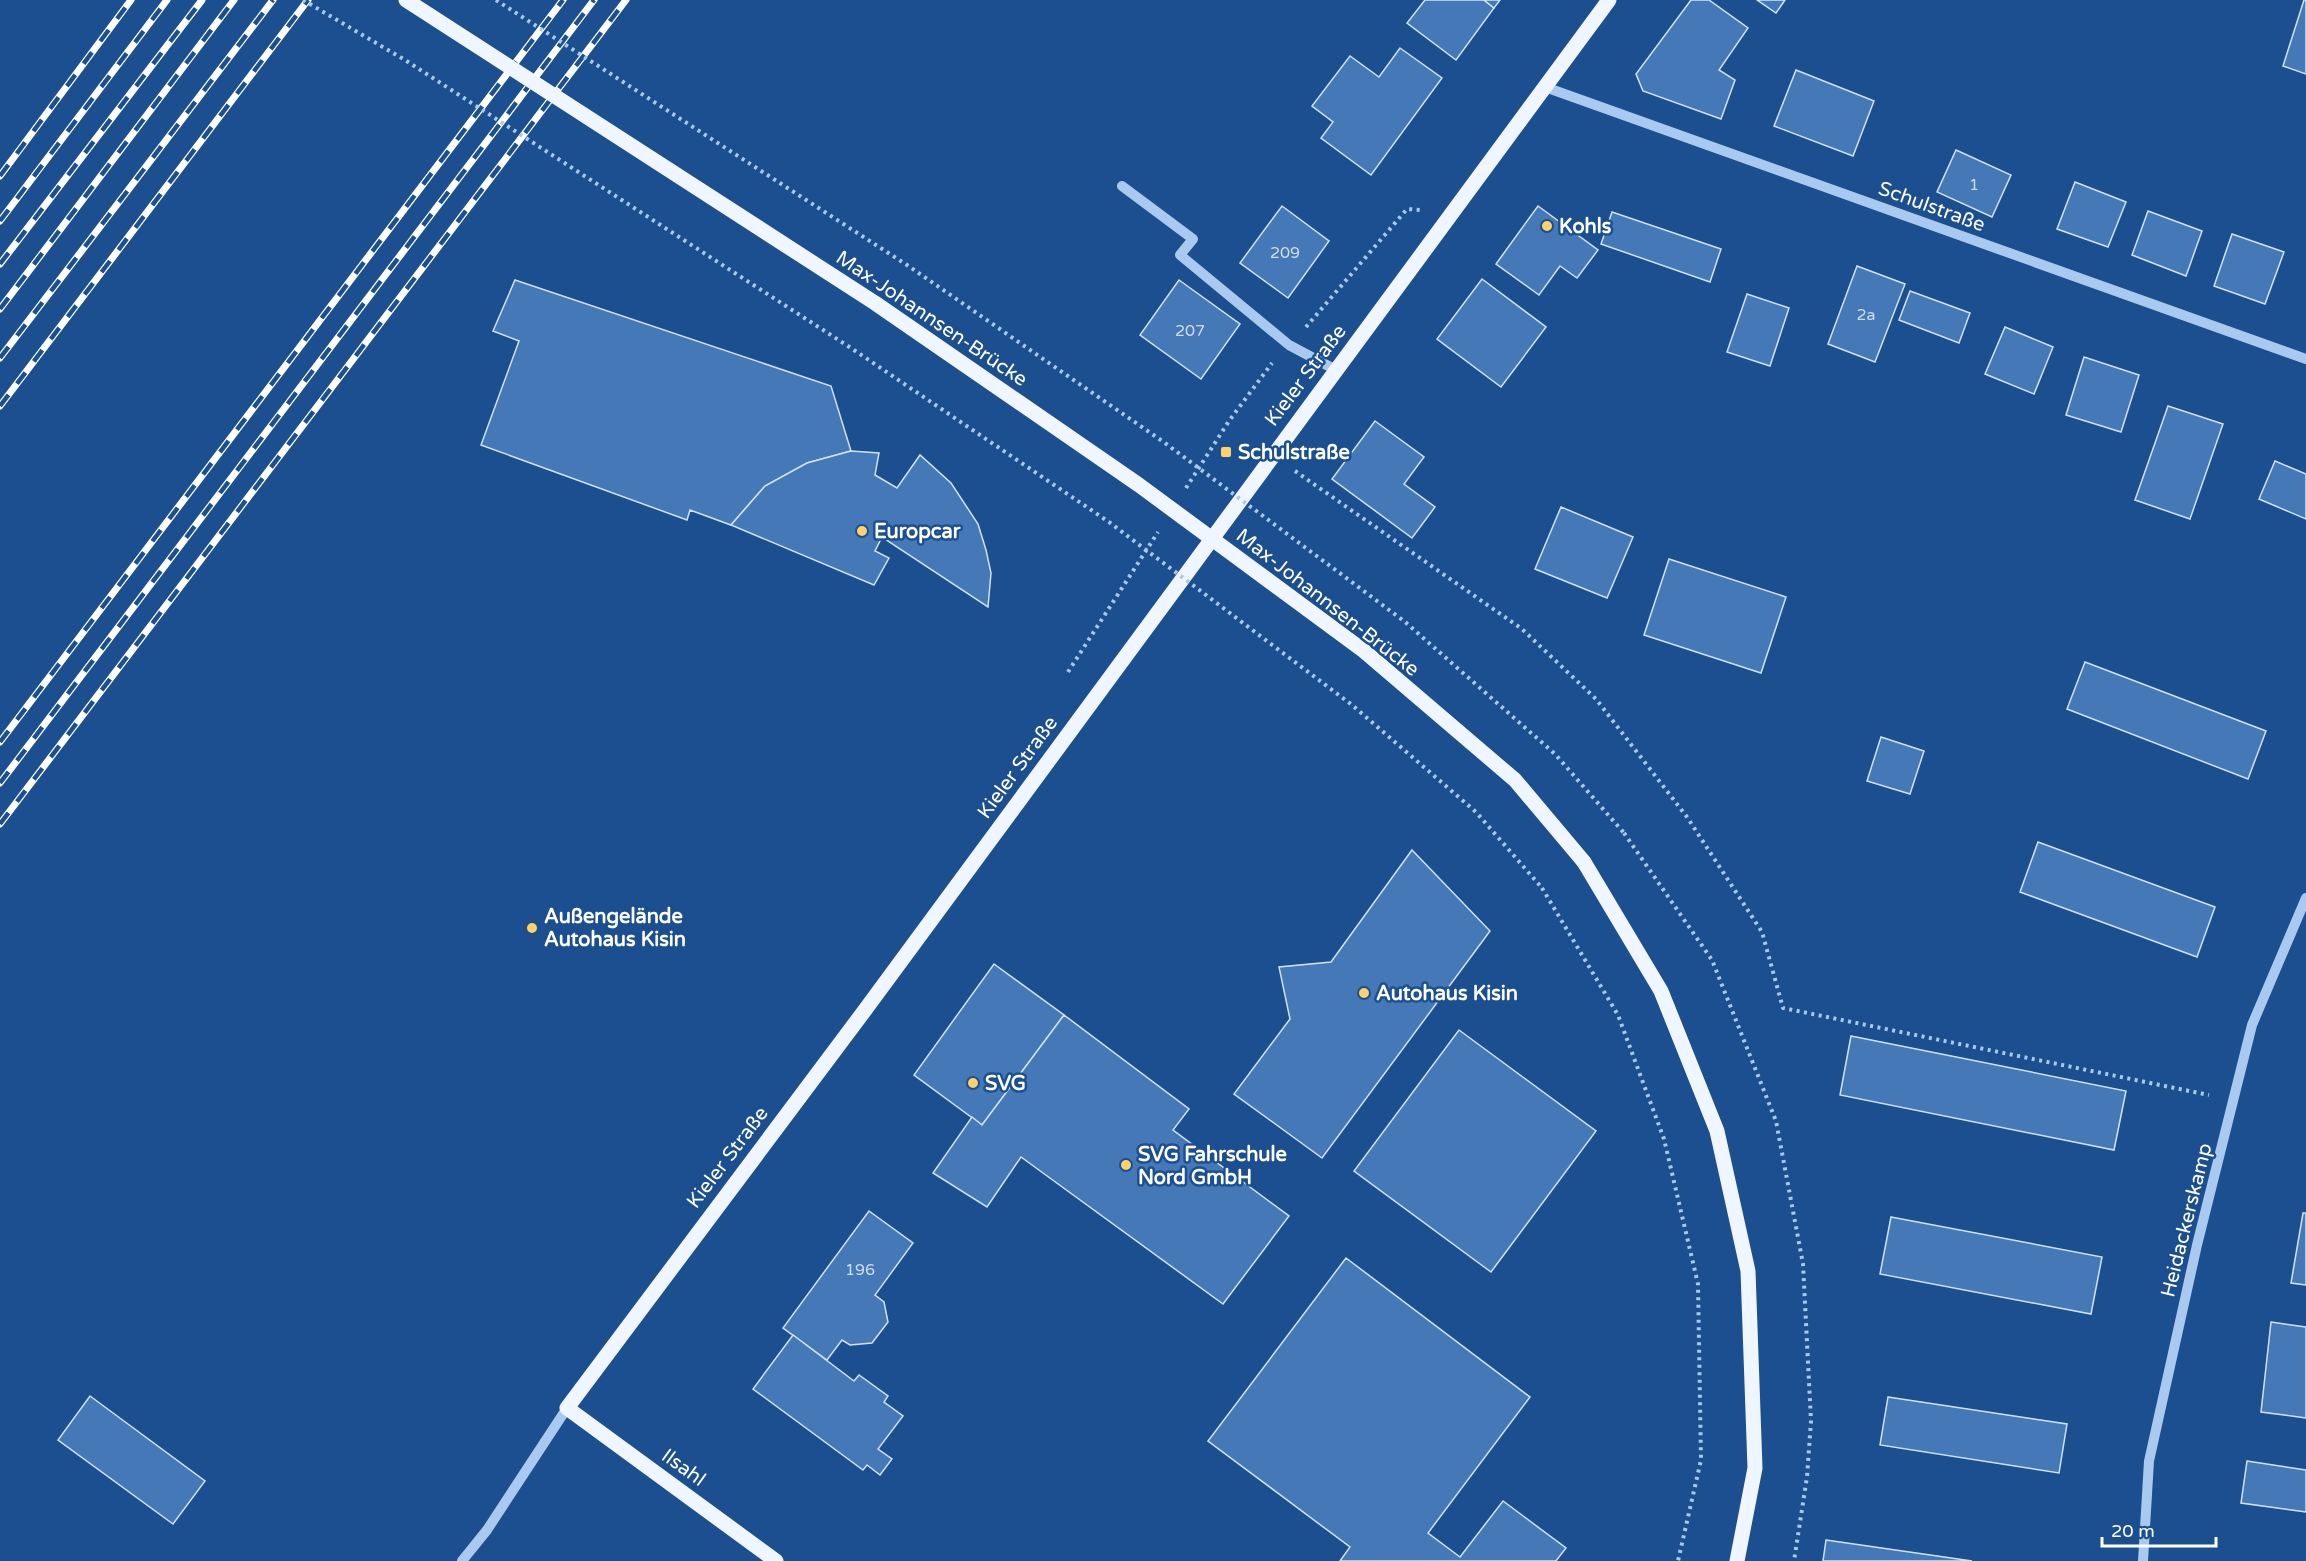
<svg xmlns="http://www.w3.org/2000/svg" width="2306" height="1561" viewBox="0 0 2306 1561" font-family="'Varela Round',sans-serif">
<style>
.building{fill:#4478b7;stroke:#cfe3fa;stroke-width:1.5}
.lines{fill:none;stroke-linecap:round;stroke-linejoin:round}
.path{stroke:#a9c9ee;stroke-width:4;stroke-dasharray:3 4.5;stroke-linecap:butt}
.minor{stroke:#a9c9ee;stroke-width:10}
.major{stroke:#f0f6ff;stroke-width:15}
.rail-casing{stroke:#fff;stroke-width:7}
.rail{stroke:#1b4f8f;stroke-width:4.5;stroke-dasharray:14;stroke-linecap:butt}
.path-bridge{stroke:#a9c9ee;stroke-width:4;stroke-dasharray:3 4.5;stroke-linecap:butt}
.major-bridge{stroke:#f0f6ff;stroke-width:15}
.poi-dot{fill:#ffd166;stroke:#1b4f8f;stroke-width:2}
.labels{text-anchor:middle;stroke-width:5;stroke-linejoin:round;paint-order:stroke}
.number-label{font-size:16px;fill:#d0dded}
.street-label{font-size:20px;fill:#fff;stroke:#1b4f8f}
.poi-label{font-size:20px;font-weight:bold;fill:#fff;stroke:#1b4f8f;text-anchor:start}
</style>
<rect width="100%" height="100%" fill="#1b4f8f"/>
<g class="building">
<polygon points="1425,0 1484,0 1494,8 1456,60 1407,23"/>
<polygon points="1484,0 1500,0 1494,8"/>
<polygon points="1691,0 1709,0 1748,28 1719,70 1735,80 1721,119 1643,91 1636,74"/>
<polygon points="1757,0 1785,0 1776,13"/>
<polygon points="2304,0 2306,0 2306,74 2283,66"/>
<polygon points="1400,48 1442,78 1371,175 1321,138 1333,122 1312,106 1350,56 1379,77"/>
<polygon points="1796,70 1874,101 1853,156 1774,126"/>
<polygon points="1956,150 2011,175 1992,217 1937,192"/>
<polygon points="2075,182 2126,202 2108,247 2057,229"/>
<polygon points="1282,206 1329,241 1288,298 1240,263"/>
<polygon points="1538,206 1598,250 1577,278 1560,266 1539,295 1496,264"/>
<polygon points="2148,211 2202,231 2186,276 2132,255"/>
<polygon points="1612,212 1721,249 1710,282 1601,244"/>
<polygon points="2232,234 2284,252 2265,304 2214,286"/>
<polygon points="1857,266 1905,284 1875,362 1828,344"/>
<polygon points="1482,279 1546,327 1501,387 1437,339"/>
<polygon points="515,280 831,386 851,451 807,463 765,486 731,525 690,510 687,520 481,445 519,341 493,331"/>
<polygon points="1179,280 1240,324 1201,379 1140,335"/>
<polygon points="1910,291 1970,313 1959,343 1899,320"/>
<polygon points="1747,294 1789,308 1770,366 1727,352"/>
<polygon points="2005,327 2053,347 2034,394 1985,374"/>
<polygon points="2084,357 2139,375 2121,432 2066,415"/>
<polygon points="2168,406 2223,424 2190,519 2135,500"/>
<polygon points="1375,421 1424,457 1404,484 1435,507 1412,538 1332,479"/>
<polygon points="851,451 879,453 875,475 897,488 920,455 951,483 978,524 986,550 991,573 988,607 882,537 875,551 889,558 874,585 731,525 765,486 807,463"/>
<polygon points="2275,461 2306,474 2306,519 2259,499"/>
<polygon points="1561,507 1633,537 1607,598 1535,569"/>
<polygon points="1669,559 1786,597 1761,673 1644,635"/>
<polygon points="2085,662 2266,731 2248,779 2067,709"/>
<polygon points="1881,737 1924,751 1910,794 1867,781"/>
<polygon points="2038,842 2215,907 2197,957 2020,892"/>
<polygon points="1412,850 1490,931 1322,1158 1234,1094 1290,1019 1279,967 1331,962"/>
<polygon points="994,964 1064,1015 982,1125 914,1075"/>
<polygon points="1064,1015 1189,1109 1173,1130 1289,1216 1223,1304 1021,1157 987,1207 933,1173 972,1117 982,1125"/>
<polygon points="1459,1030 1596,1131 1491,1272 1354,1171"/>
<polygon points="1851,1036 2126,1091 2114,1150 1840,1095"/>
<polygon points="869,1211 913,1243 875,1295 884,1302 888,1322 872,1343 850,1345 842,1340 827,1360 783,1328"/>
<polygon points="2303,1213 2306,1213 2306,1285 2291,1283"/>
<polygon points="1891,1217 2102,1257 2091,1314 1880,1274"/>
<polygon points="1346,1258 1530,1397 1428,1533 1460,1557 1503,1501 1566,1548 1556,1561 1340,1561 1350,1547 1208,1441"/>
<polygon points="2271,1322 2306,1327 2306,1418 2261,1412"/>
<polygon points="793,1335 854,1381 859,1375 888,1396 884,1402 903,1416 878,1449 892,1459 880,1475 867,1465 863,1470 753,1389"/>
<polygon points="90,1396 205,1481 173,1524 58,1440"/>
<polygon points="1888,1397 2067,1424 2059,1473 1880,1445"/>
<polygon points="2247,1461 2306,1470 2306,1512 2241,1503"/>
<polygon points="1826,1540 1972,1561 1823,1561"/>
</g>
<g class="lines">
<g class="path">
<polyline points="1306,327 1407,209 1421,210"/>
<polyline points="1295,471 1522,629 1596,699 1687,817 1762,932 1783,1008 2209,1095"/>
<polyline points="1186,488 1229,421 1272,363"/>
<polyline points="1068,672 1158,532"/>
<polyline points="1624,833 1712,960 1776,1121 1803,1264 1811,1421 1807,1477 1794,1561"/>
<polyline points="1542,888 1618,1015 1664,1139 1698,1284 1701,1460 1678,1561"/>
</g>
<g class="minor">
<polyline points="1545,87 2306,359"/>
<polyline points="1122,186 1193,239 1180,255 1289,345 1336,370"/>
<polyline points="462,1561 487,1530 567,1408"/>
<polyline points="2143,1561 2149,1461 2197,1245 2252,1025 2306,898"/>
</g>
<g class="major">
<polyline points="1584,862 1661,991 1717,1131 1748,1271 1755,1468 1737,1561"/>
<polyline points="776,1561 567,1408 865,1010 1609,0"/>
</g>
<defs>
<g id="rail">
<polyline points="0,176 131,0"/>
<polyline points="0,221 167,0"/>
<polyline points="0,264 202,0"/>
<polyline points="0,309 234,0"/>
<polyline points="0,358 273,0"/>
<polyline points="0,406 308,0"/>
<polyline points="0,742 563,0"/>
<polyline points="0,783 594,0"/>
<polyline points="0,824 626,0"/>
</g>
</defs>
<use href="#rail" class="rail-casing"/>
<use href="#rail" class="rail"/>
<g class="path-bridge">
<polyline points="303,0 405,60 851,348 1109,522 1352,705 1476,812 1542,888"/>
<polyline points="496,0 907,265 1165,443 1404,621 1555,754 1624,833"/>
</g>
<polyline class="major-bridge" points="406,0 875,303 1139,485 1364,651 1515,780 1584,862"/>
</g>
<g class="poi-dot">
<circle cx="1547" cy="226" r="6"/>
<rect x="1220" y="446" width="12" height="12" rx="3"/>
<circle cx="862" cy="531" r="6"/>
<circle cx="532" cy="928" r="6"/>
<circle cx="1364" cy="993" r="6"/>
<circle cx="973" cy="1083" r="6"/>
<circle cx="1126" cy="1165" r="6"/>
</g>
<g class="labels">
<g class="number-label">
<text x="1974" y="190">1</text>
<text x="1285" y="258">209</text>
<text x="1866" y="320">2a</text>
<text x="1190" y="336">207</text>
<text x="860" y="1275">196</text>
</g>
<g class="street-label">
<text transform="translate(1932 206) rotate(20)" y="7">Schulstraße</text>
<text transform="translate(932 318) rotate(34)" y="7">Max-Johannsen-Brücke</text>
<text transform="translate(1305 375) rotate(-53)" y="7">Kieler Straße</text>
<text transform="translate(1328 602) rotate(38)" y="7">Max-Johannsen-Brücke</text>
<text transform="translate(1017 767) rotate(-54)" y="7">Kieler Straße</text>
<text transform="translate(727 1157) rotate(-53)" y="7">Kieler Straße</text>
<text transform="translate(2186 1220) rotate(-76)" y="7">Heidackerskamp</text>
<text transform="translate(684 1467) rotate(36)" y="7">Ilsahl</text>
</g>
<g class="poi-label">
<text x="1559" y="233">Kohls</text>
<text x="1238" y="459">Schulstraße</text>
<text x="874" y="538">Europcar</text>
<text x="544" y="923">Außengelände<tspan x="544" dy="23">Autohaus Kisin</tspan></text>
<text x="1376" y="1000">Autohaus Kisin</text>
<text x="985" y="1090">SVG</text>
<text x="1138" y="1161">SVG Fahrschule<tspan x="1138" dy="23">Nord GmbH</tspan></text>
</g>
</g>
<path d="M2102 1537v9h114v-9" fill="none" stroke="#ffffff" stroke-width="3"/>
<text x="2111" y="1537" font-size="18" fill="#ffffff" stroke="#1b4f8f" stroke-width="4.5" paint-order="stroke">20 m</text>
</svg>
